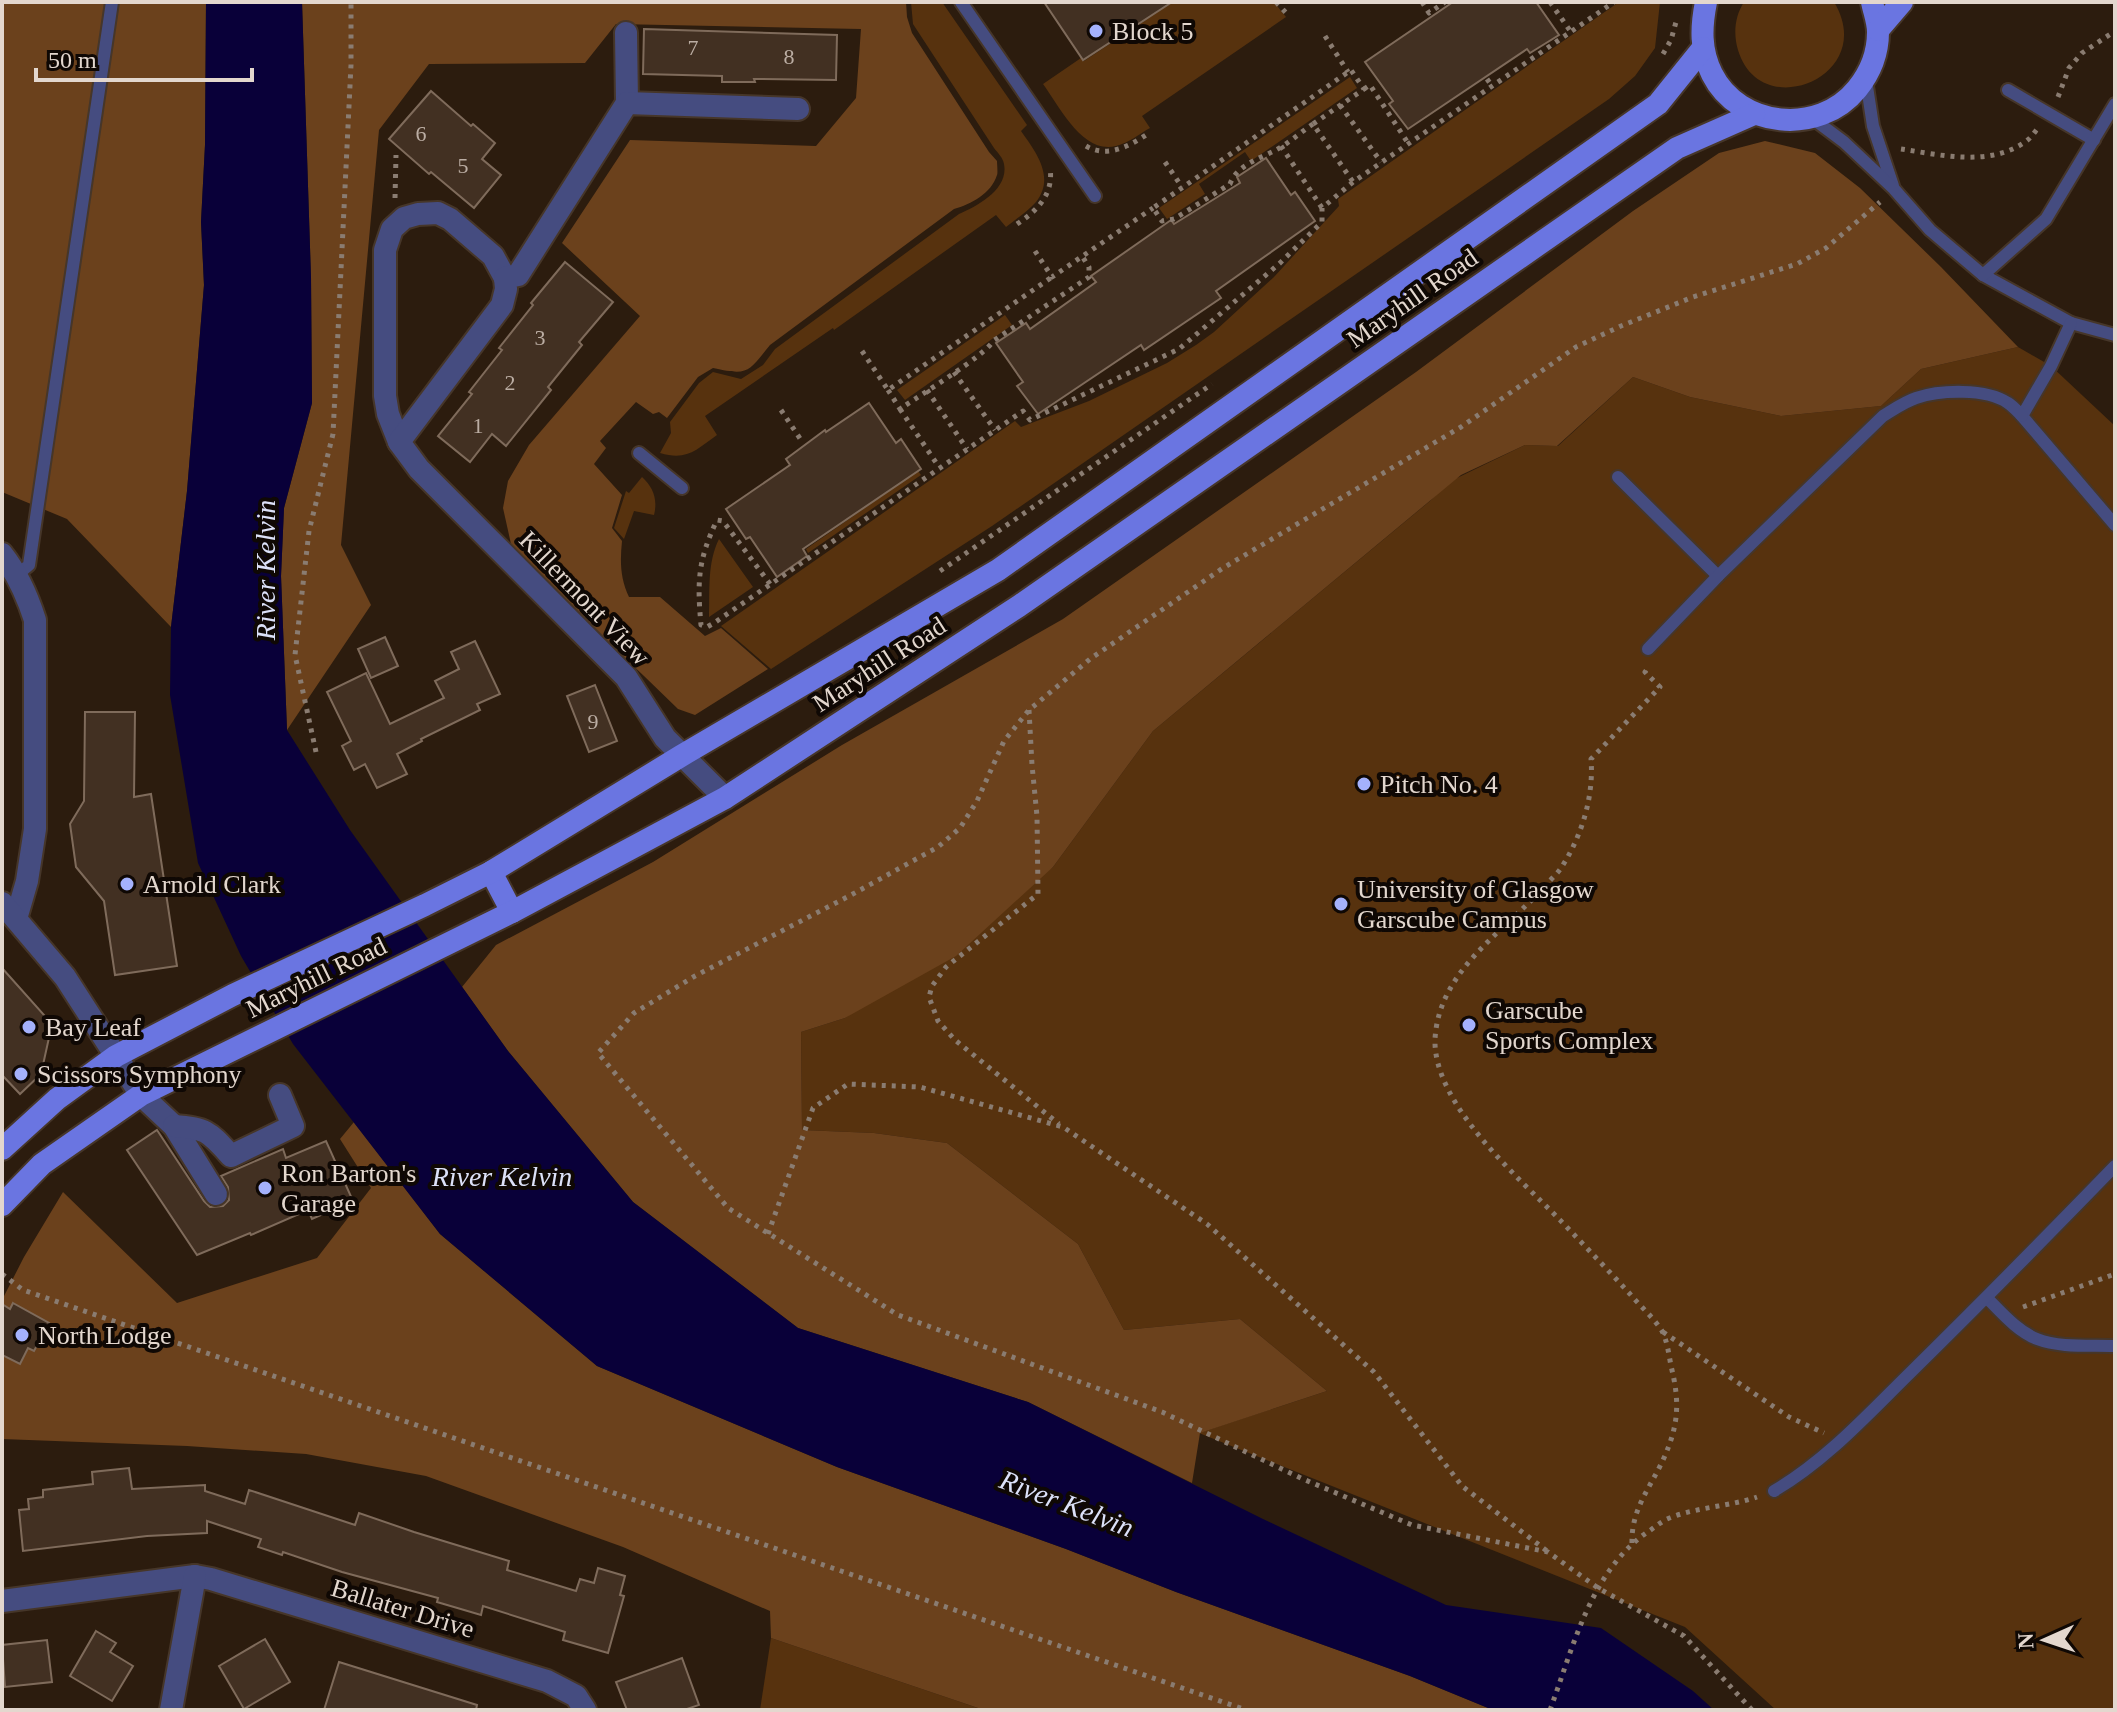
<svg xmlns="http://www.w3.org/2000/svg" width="2117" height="1712" viewBox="0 0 2117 1712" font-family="Georgia,serif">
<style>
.green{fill:#57320e}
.forest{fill:#6b411c}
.water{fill:#090039}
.building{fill:#423022;stroke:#7f6b5b;stroke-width:2}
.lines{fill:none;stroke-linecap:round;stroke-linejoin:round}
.service-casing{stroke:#463629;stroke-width:16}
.minor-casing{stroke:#463629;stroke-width:26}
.tertiary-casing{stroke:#463629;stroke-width:26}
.primary-casing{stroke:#463629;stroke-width:26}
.path{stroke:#8a7c71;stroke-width:5;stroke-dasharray:4 6;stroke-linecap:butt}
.service{stroke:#454c80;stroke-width:12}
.minor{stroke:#454c80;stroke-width:22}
.tertiary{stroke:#454c80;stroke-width:22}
.primary{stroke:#6a75e1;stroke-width:22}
.poi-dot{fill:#a4b1fc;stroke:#0f0804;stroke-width:3}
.labels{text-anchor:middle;stroke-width:8;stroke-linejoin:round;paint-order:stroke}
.number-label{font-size:22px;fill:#bbada3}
.poi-label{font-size:26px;fill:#e3d7ce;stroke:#0f0804;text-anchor:start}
.street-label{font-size:26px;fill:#e3d7ce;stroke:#0f0804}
.water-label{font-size:28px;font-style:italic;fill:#dce1f8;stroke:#0f0804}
</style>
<rect width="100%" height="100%" fill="#2c1c0e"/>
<g class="green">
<path d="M911,2H942L1027,125L1021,131C1035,151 1056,177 1036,202C1028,211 1016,219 1006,227L996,215L834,330L833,328L705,416L717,435C696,450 687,461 660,453L671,433L670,422L699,383L713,372L741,379L763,365L775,349L959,214C978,206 1009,189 1004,164C1003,158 998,153 994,148L913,24Z"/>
<path d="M1173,2H1274L1286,17L1142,116L1150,128C1139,134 1129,143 1116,146C1083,155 1059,106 1043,84L1081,58L1084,61Z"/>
<polygon points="1619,2 1660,2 1655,48 1635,76 1609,99 992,526 771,669 721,626 1015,421 1021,427 1089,401 1167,363 1196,345 1214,332 1274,277 1339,206 1338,199"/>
<path d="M1744,2H1834C1879,76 1760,125 1738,50C1733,33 1735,16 1744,2Z"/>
<polygon points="1350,77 1357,88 1251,161 1245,152 1199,184 1205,194 1167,219 1159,208"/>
<polygon points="1005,315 1012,325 905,400 897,390"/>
<polygon points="2018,347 2051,366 2115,426 2115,1710 1776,1710 1685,1627 1199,1433 1327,1391 1240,1319 1124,1330 1078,1244 947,1143 874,1133 802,1130 801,1032 845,1018 1053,867 1153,731 1430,501 1454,476 1457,478 1525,445 1558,446 1633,377 1690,397 1781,416 1881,406 1921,369"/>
<polygon points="918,471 921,475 808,553 806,549"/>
<path d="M642,477C653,487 658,499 654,515L634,511L624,539L614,528L626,491L629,493Z"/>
<path d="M719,539L753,587L709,617C710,591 707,563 719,539Z"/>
<polygon points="771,1638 984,1710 760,1710"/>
</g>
<g class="forest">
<polygon points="2,2 206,2 205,145 201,222 204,285 187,491 171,627 67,519 2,492"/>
<path d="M302,2H906L907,17L912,33L989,152L997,161C997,163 998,174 997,175C991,194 971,204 954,209L770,345C748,372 749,376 713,368L698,377L667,418L659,412L653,414L636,402L600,441L606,448L594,464L622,495L612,528L622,541C620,561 620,578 629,597H660L705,636L721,628L768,669L695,715L678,709L644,676L513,553L503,508L508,481L529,445L640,316L562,243L630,140L816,146L856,98L861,29L616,24L585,63L429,64L379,130L341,545L371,605L287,730L281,576L284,508L312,403L311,278Z"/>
<polygon points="1765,141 1815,153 1860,188 1941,267 2018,347 1921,369 1881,406 1781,416 1690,397 1633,377 1557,446 1525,445 1461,475 1153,731 1053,867 956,956 845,1018 801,1032 802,1130 874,1133 947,1143 1078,1244 1124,1330 1240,1319 1327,1391 1200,1433 1192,1483 1028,1402 798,1328 633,1202 508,1051 462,987 496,945 653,862 842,745 1063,619 1416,372 1633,211 1719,153"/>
<polygon points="354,1122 440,1234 597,1366 837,1467 1066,1549 1176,1592 1410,1676 1493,1710 984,1710 771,1638 770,1611 623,1547 426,1476 306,1454 187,1446 2,1439 2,1300 24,1257 63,1192 177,1303 317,1258 371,1188 340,1139"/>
</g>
<polygon class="water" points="206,2 302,2 311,278 312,403 284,508 281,576 287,730 350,830 508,1051 633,1202 798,1328 1028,1402 1263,1519 1446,1605 1601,1628 1693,1691 1714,1710 1493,1710 1410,1676 1176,1592 1066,1549 837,1467 597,1366 440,1234 293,1044 241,956 198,863 170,695 171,627 187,491 204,285 201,222 205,145"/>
<g class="building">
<polygon points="1044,2 1172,2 1083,60"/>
<polygon points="1453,2 1536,2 1559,35 1530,53 1527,49 1408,129 1389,104 1393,101 1365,62"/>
<polygon points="644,29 837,35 836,80 754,79 755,82 722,82 722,76 643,74"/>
<polygon points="431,91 471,126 473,124 495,143 482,159 501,175 474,208 431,172 429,174 389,139"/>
<polygon points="1266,158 1291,195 1295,192 1315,221 1216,291 1221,298 1144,350 1141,345 1038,414 1017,386 1023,382 996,343 1026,323 1030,329 1096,282 1091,276 1171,220 1174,224 1240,183 1237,177"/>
<polygon points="565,262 613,302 579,342 582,345 548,387 551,390 506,446 492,434 470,462 438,436 472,394 469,392 502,350 499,348 533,305 531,303"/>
<polygon points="869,403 896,443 901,439 921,469 803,549 807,556 777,577 750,537 746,539 726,509 790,465 786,459 825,430 826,432"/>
<polygon points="385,637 398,666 371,678 358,649"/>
<polygon points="475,641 500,694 477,704 480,710 421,739 422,741 397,754 407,774 377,788 365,764 354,770 342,746 351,741 327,692 366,673 390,724 444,698 435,681 459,669 451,652"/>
<polygon points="595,685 617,741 589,752 567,696"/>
<polygon points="85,712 135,712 134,797 151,794 177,966 115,975 104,901 76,867 70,824 84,801"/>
<polygon points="2,968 52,1024 41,1074 20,1094 2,1075"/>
<polygon points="157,1130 204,1201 210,1207 223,1206 229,1200 228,1187 221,1176 283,1149 286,1158 326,1141 353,1201 312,1219 308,1210 251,1235 250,1233 197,1255 127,1150"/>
<polygon points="13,1303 49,1323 34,1351 28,1348 20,1364 2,1355 2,1304 10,1309"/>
<polygon points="129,1468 132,1489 205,1485 205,1491 245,1504 249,1490 355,1525 359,1513 414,1532 509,1561 507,1570 576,1591 580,1579 594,1583 598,1568 625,1576 620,1595 624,1596 608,1653 563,1640 565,1632 483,1606 481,1615 437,1602 438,1598 342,1572 283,1552 282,1555 258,1547 261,1539 207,1521 207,1533 147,1536 23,1551 19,1510 29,1509 28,1499 43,1497 43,1490 93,1484 92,1472"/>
<polygon points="96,1631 116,1643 110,1652 133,1666 112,1701 70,1676"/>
<polygon points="265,1639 290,1682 244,1709 219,1666"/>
<polygon points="47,1640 52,1682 5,1687 2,1645"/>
<polygon points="682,1658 699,1705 684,1710 627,1710 616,1682"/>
<polygon points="339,1662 477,1705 476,1710 324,1710"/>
</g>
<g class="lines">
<defs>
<g id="service">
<polyline points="961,2 1095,196"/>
<polyline points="1866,80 1873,126 1893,186"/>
<polyline points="2008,90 2094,140"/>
<polyline points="1812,118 1844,142 1894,189 1930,230 1983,275 2071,323 2115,335"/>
<polyline points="1983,275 2046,219 2115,104"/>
<polyline points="2071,323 2051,366 2022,416 2115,525"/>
<polyline points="639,453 682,488"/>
<polyline points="1618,477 1718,576"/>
<polyline points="17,575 29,565 112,2"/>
<path d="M1648,649L1718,576L1883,416C1893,410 1904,402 1916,398C1940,390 1986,388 2008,403C2013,406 2018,412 2022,416"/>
<path d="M1987,1298C2001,1312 2017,1331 2037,1339C2060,1348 2090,1345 2115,1346"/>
<path d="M1774,1491C1827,1460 1869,1413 1912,1371C1981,1303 2048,1235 2115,1166"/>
</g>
<g id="minor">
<polyline points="626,33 627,103"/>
<polyline points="399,442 388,414 385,396 385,250 392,229 404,218 418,214 438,213 450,219 493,256 505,278"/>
<path d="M2,554C18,574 27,595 35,620V829L27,881L16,919"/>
<polyline points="725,798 665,738 626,677 419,469 399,442 502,305 506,289 505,278 518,275 627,103 798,109"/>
<polyline points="141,1095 174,1126 216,1194"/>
<path d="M174,1126C207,1128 209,1132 231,1156L293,1126L280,1095"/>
<polyline points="2,1601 195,1576 211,1579 547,1681 576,1696 585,1710"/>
<polyline points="171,1710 195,1576"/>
</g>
<polyline id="tertiary" points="2,903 65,977 141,1095"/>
<g id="primary">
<path d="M1706,2C1701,27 1700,50 1712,74C1739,128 1819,136 1857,89C1870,73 1878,53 1878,32C1878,22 1874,12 1872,2"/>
<polyline points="1878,30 1902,2"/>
<polyline points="491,872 512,912"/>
<polyline points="2,1149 57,1099 116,1056 233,995 425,905 491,872 681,756 998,570 1658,104 1703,48"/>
<polyline points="2,1205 42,1164 141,1095 512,912 725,798 1019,606 1677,148 1754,114"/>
</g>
</defs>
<use href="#service" class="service-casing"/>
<use href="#minor" class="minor-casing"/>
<use href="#tertiary" class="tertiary-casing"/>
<use href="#primary" class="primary-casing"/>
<g class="path">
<polyline points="1276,2 1288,15"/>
<polyline points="1422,2 1429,13 1445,2"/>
<polyline points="1550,2 1571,32"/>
<polyline points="1325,36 1348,72"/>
<polyline points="1663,54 1671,40 1676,22"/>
<polyline points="1487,79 1492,86"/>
<polyline points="1364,89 1370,85 1408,143"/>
<polyline points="2058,97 2069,68 2082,53 2115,31"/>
<polyline points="1340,105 1381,162"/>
<path d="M1313,124C1301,132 1289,143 1276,150C1260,158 1236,166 1230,184L1174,219L1162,221L1153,208L1351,70L1364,89L1313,124L1353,182"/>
<path d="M1086,146C1106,158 1128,147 1146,135L1148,138"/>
<polyline points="1281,146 1322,208"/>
<path d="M1901,149C1941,155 1989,167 2025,142C2030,139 2034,133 2038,128"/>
<polyline points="1165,162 1182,187"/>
<polyline points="395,198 396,155"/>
<path d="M1017,224C1037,211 1054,194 1050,168"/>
<polyline points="1035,251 1052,277 1153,208"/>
<polyline points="862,351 888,390 1052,277"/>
<polyline points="954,372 995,430"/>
<path d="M888,390L900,409C917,397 986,355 993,341L1089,277V267L1082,256"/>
<polyline points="927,390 967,449"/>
<polyline points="900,409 939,467"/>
<polyline points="781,410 801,440"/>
<polyline points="940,571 1212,384"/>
<path d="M770,584L723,521L717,520C698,560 697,581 701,625L707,627L714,623L1023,411L1030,420L1179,349L1280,263L1322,222V208L1353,182L1614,2"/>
<polyline points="1029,710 1032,765 1037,816 1038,894 946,967 932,986 929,997 938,1021 955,1040 1059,1124"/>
<polyline points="316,752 295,655 309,531 333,434 351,65 351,2"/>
<polyline points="768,1234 813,1108 848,1084 920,1087 1063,1127 1207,1224 1374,1372 1462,1486 1547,1551"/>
<polyline points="2,1274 23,1290 1246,1710"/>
<polyline points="2023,1307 2115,1274"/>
<polyline points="1663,1332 1789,1417 1824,1433"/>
<path d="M1632,1543C1631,1510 1650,1488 1663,1460C1679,1425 1680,1402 1671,1366C1669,1355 1667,1340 1662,1331C1654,1318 1640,1306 1630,1294C1607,1269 1583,1244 1559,1219C1517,1176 1433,1104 1435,1039C1439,970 1503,933 1545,886C1550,880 1557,874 1561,868C1582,836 1594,796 1591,759L1660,687L1645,672L1648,668"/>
<path d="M1550,1710C1573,1648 1590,1573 1646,1533C1653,1529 1659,1523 1667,1519C1695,1507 1728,1507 1757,1497"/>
<polyline points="1752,1710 1684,1636 1598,1588 1548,1552 1412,1525 1303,1479 1162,1412 898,1315 728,1208 598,1053 634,1013 695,976 851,895 938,847 960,828 977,801 1004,741 1029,710 1090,659 1223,568 1461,427 1576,347 1621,326 1693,297 1797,264 1826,248 1880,202"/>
</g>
<use href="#service" class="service"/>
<use href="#minor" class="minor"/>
<use href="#tertiary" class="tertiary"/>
<use href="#primary" class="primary"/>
</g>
<g class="poi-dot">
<circle cx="1096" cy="31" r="8"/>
<circle cx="1364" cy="784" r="8"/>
<circle cx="127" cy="884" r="8"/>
<circle cx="1341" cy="904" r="8"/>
<circle cx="1469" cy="1025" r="8"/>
<circle cx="29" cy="1027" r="8"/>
<circle cx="21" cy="1074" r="8"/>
<circle cx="265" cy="1188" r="8"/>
<circle cx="22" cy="1335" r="8"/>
</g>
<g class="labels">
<g class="number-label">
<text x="693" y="55">7</text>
<text x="789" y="64">8</text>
<text x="421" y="141">6</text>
<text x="463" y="173">5</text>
<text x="540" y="345">3</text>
<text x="510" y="390">2</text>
<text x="478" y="433">1</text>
<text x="593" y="729">9</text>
</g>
<g class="poi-label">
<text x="1112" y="40">Block 5</text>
<text x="1380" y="793">Pitch No. 4</text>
<text x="143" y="893">Arnold Clark</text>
<text x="1357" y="898">University of Glasgow<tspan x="1357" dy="30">Garscube Campus</tspan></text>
<text x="1485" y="1019">Garscube<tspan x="1485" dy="30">Sports Complex</tspan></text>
<text x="45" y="1036">Bay Leaf</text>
<text x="37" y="1083">Scissors Symphony</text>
<text x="281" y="1182">Ron Barton's<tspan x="281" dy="30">Garage</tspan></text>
<text x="38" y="1344">North Lodge</text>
</g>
<g class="street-label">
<text transform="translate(1412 298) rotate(-35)" y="9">Maryhill Road</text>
<text transform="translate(585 598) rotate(46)" y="9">Killermont View</text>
<text transform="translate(879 664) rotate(-33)" y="9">Maryhill Road</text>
<text transform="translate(316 977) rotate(-26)" y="9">Maryhill Road</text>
<text transform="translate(403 1608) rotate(17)" y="9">Ballater Drive</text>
</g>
<g class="water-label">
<text transform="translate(265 570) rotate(-90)" y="10">River Kelvin</text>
<text x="502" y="1186">River Kelvin</text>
<text transform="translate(1067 1503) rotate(21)" y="10">River Kelvin</text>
</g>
</g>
<rect width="2117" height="1712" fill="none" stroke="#e3d7ce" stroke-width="8"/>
<g transform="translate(2045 1640) rotate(267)" stroke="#0f0804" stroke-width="6" paint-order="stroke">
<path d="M0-6L14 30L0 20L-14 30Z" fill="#e3d7ce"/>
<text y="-12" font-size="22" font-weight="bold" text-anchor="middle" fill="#e3d7ce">N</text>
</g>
<path d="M36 68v12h216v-12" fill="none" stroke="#e3d7ce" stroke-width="4"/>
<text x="48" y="68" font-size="24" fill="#e3d7ce" stroke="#0f0804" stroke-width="6" paint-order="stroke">50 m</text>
</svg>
